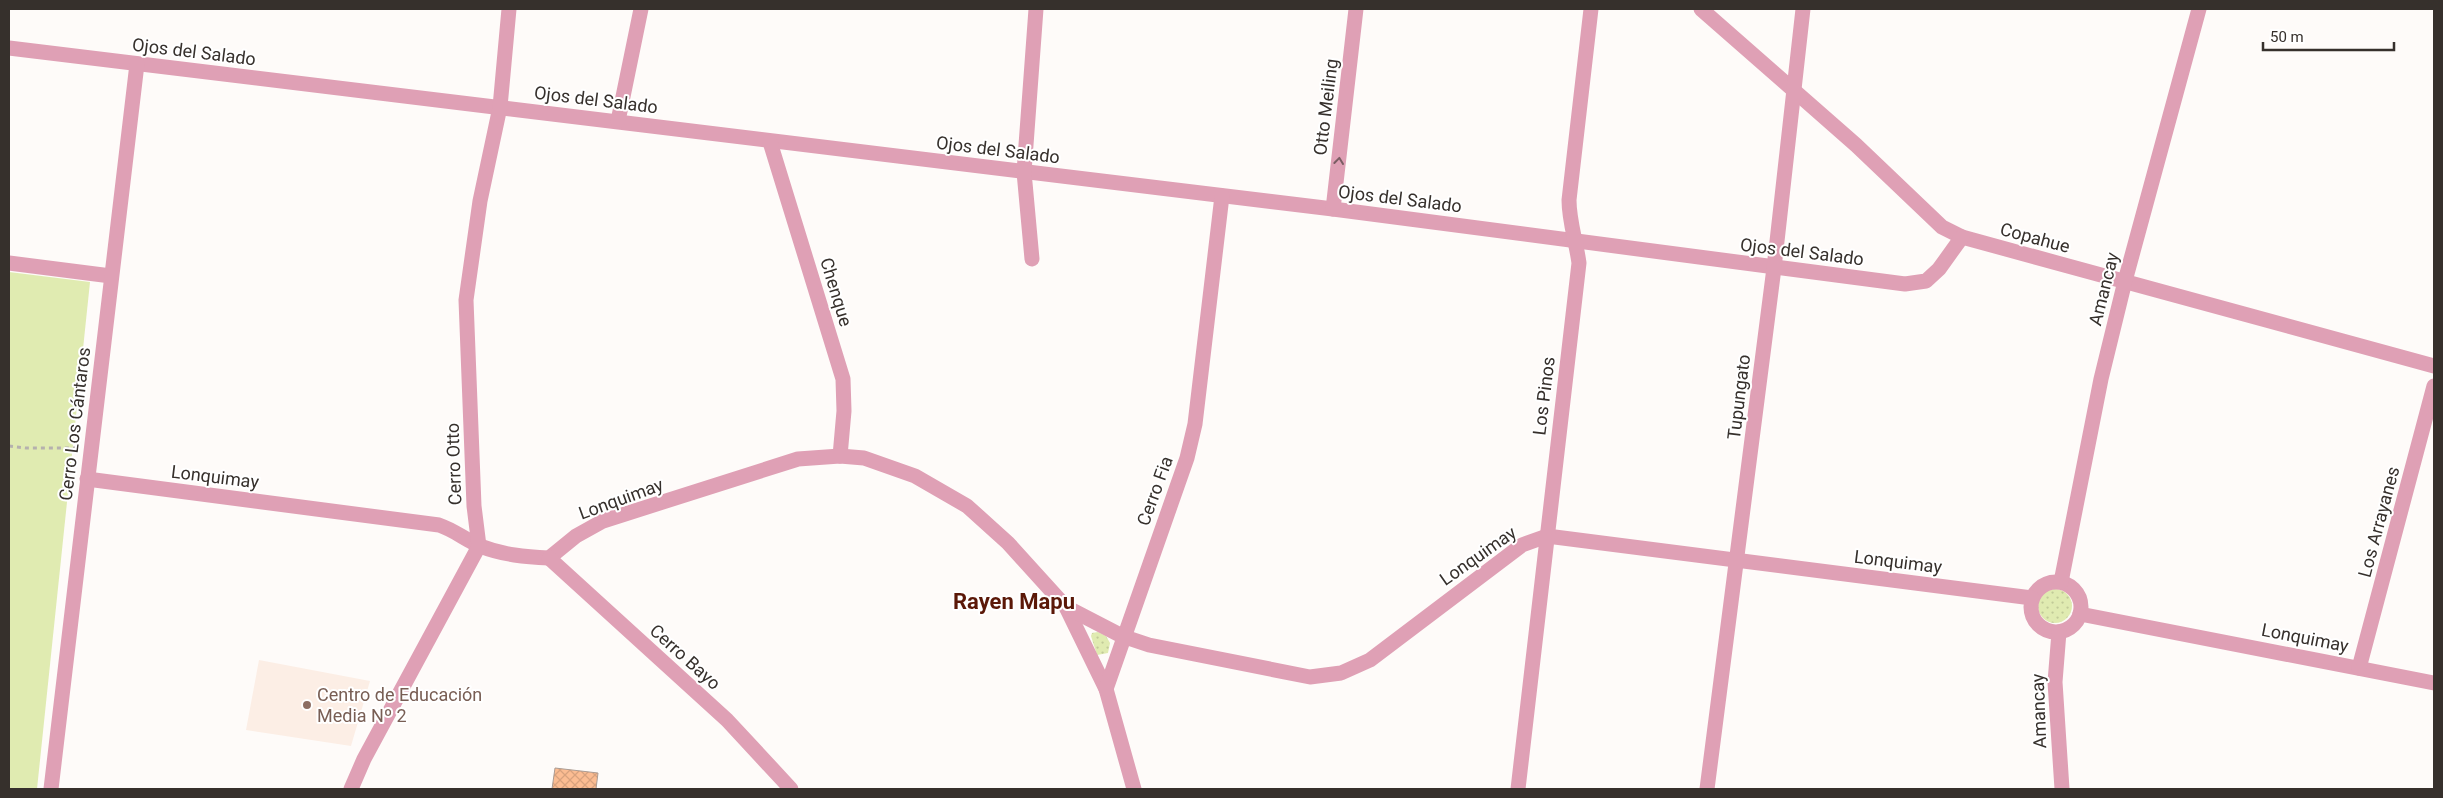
<svg xmlns="http://www.w3.org/2000/svg" width="2443" height="798" viewBox="0 0 2443 798" font-family="Roboto,sans-serif">
<style>
.built{fill:#fceee5}
.grass{fill:url(#grass-dots)}
.park{fill:#e0ebb1}
.building{fill:url(#building-cross-hatch);stroke:#ab9c93}
.lines{fill:none;stroke-linecap:round;stroke-linejoin:round}
.path{stroke:#b5b1ae;stroke-width:3;stroke-dasharray:4 4;stroke-linecap:butt}
.minor{stroke:#dfa0b5;stroke-width:15}
.oneway{stroke:#7a5d63}
.education-dot{fill:#8d6e63;stroke:#fff;stroke-width:2}
.labels{text-anchor:middle;stroke-width:4;stroke-linejoin:round;paint-order:stroke}
.street-label{font-size:18px;fill:#36302c;stroke:#fff}
.education-label{font-size:18px;fill:#785e54;stroke:#fff;text-anchor:start}
.district-label{font-size:22px;font-weight:bold;fill:#5b1808;stroke:#fff}
</style>
<defs>
<pattern id="grass-dots" width="8" height="8" patternUnits="userSpaceOnUse" patternTransform="scale(1.25)"><rect width="8" height="8" fill="#e0ebb1"/><path d="M2 2h.1M6 6h.1" fill="none" stroke="#c1ca98" stroke-width="1.8" stroke-linecap="round"/></pattern>
<pattern id="building-cross-hatch" width="8" height="8" patternUnits="userSpaceOnUse" patternTransform="scale(1.25)"><rect width="8" height="8" fill="#fbbc92"/><path d="M0 0l8 8M0 8l8-8" fill="none" stroke="#d8a27e"/></pattern>
</defs>
<rect width="100%" height="100%" fill="#fefbf9"/>
<polygon class="built" points="259,660 370,681 351,746 246,730"/>
<g class="grass">
<circle cx="2055" cy="606" r="17"/>
<polygon points="1098,632 1106,636 1110,643 1108,653 1097,655 1091,636 1092,633"/>
</g>
<polygon class="park" points="9,272 90,282 37,789 9,789"/>
<polygon class="building" points="555,768 598,773 596,789 552,789"/>
<g class="lines">
<polyline class="path" points="9,446 26,448 75,448"/>
<g class="minor">
<polyline points="1701,9 1856,145 1942,227 1962,237 2434,366"/>
<polyline points="9,48 1333,209 1905,284 1926,281 1939,269 1962,237"/>
<polyline points="618,121 641,9"/>
<polyline points="770,142 843,379 844,411 840,456"/>
<polyline points="1333,209 1356,9"/>
<polyline points="1032,259 1024,172 1036,9"/>
<polyline points="9,263 111,276"/>
<path d="M87,479L439,525C454,530 466,540 480,546C503,555 526,557 549,558L576,536L603,521L798,459L840,456L864,458L915,476L967,506L1008,543L1066,607L1106,689L1134,789"/>
<polyline points="549,558 727,720 791,789"/>
<circle cx="2056" cy="607" r="25"/>
<polyline points="2061,582 2101,379 2125,281 2199,9"/>
<polyline points="1066,607 1122,636 1149,645 1310,677 1341,673 1370,660 1522,545 1547,536 2032,598"/>
<polyline points="2080,614 2434,683"/>
<polyline points="2059,632 2055,682 2062,789"/>
<polyline points="2359,668 2434,386"/>
<polyline points="1106,689 1187,458 1195,424 1222,196"/>
<polyline points="51,789 137,64"/>
<polyline points="351,789 364,759 479,546 474,506 466,300 480,201 500,107 509,9"/>
<path d="M1518,789L1579,263C1576,241 1569,221 1569,200L1591,9"/>
<polyline points="1707,789 1774,268 1803,9"/>
</g>
</g>
<defs><path id="oneway-chevron" d="M-2-3.5L2.5 0L-2 3.5" fill="none" stroke-width="1.6" stroke-linecap="round" stroke-linejoin="round" transform="scale(1.25)"/></defs>
<use class="oneway" href="#oneway-chevron" transform="translate(1339 161) rotate(-83)"/>
<circle class="education-dot" cx="307" cy="705" r="5"/>
<g class="labels">
<g class="street-label">
<text transform="translate(194 52) rotate(7)" y="6">Ojos del Salado</text>
<text transform="translate(596 100) rotate(7)" y="6">Ojos del Salado</text>
<text transform="translate(1326 107) rotate(-83)" y="6">Otto Meiling</text>
<text transform="translate(998 150) rotate(7)" y="6">Ojos del Salado</text>
<text transform="translate(1400 199) rotate(7)" y="6">Ojos del Salado</text>
<text transform="translate(2035 238) rotate(15)" y="6">Copahue</text>
<text transform="translate(1802 252) rotate(7)" y="6">Ojos del Salado</text>
<text transform="translate(2104 289) rotate(-76)" y="6">Amancay</text>
<text transform="translate(836 292) rotate(73)" y="6">Chenque</text>
<text transform="translate(1544 396) rotate(-83)" y="6">Los Pinos</text>
<text transform="translate(1739 397) rotate(-83)" y="6">Tupungato</text>
<text transform="translate(75 424) rotate(-83)" y="6">Cerro Los Cántaros</text>
<text transform="translate(454 464) rotate(-92)" y="6">Cerro Otto</text>
<text transform="translate(215 477) rotate(7)" y="6">Lonquimay</text>
<text transform="translate(1155 491) rotate(-70)" y="6">Cerro Fia</text>
<text transform="translate(621 499) rotate(-20)" y="6">Lonquimay</text>
<text transform="translate(2379 522) rotate(-75)" y="6">Los Arrayanes</text>
<text transform="translate(1478 556) rotate(-35)" y="6">Lonquimay</text>
<text transform="translate(1898 562) rotate(7)" y="6">Lonquimay</text>
<text transform="translate(2305 638) rotate(11)" y="6">Lonquimay</text>
<text transform="translate(685 657) rotate(42)" y="6">Cerro Bayo</text>
<text transform="translate(2039 711) rotate(-92)" y="6">Amancay</text>
</g>
<g class="education-label">
<text x="317" y="701">Centro de Educación<tspan x="317" dy="21">Media Nº 2</tspan></text>
</g>
<g class="district-label">
<text x="1014" y="609">Rayen Mapu</text>
</g>
</g>
<rect width="2443" height="798" fill="none" stroke="#36302c" stroke-width="20"/>
<path d="M2263 42v8h131v-8" fill="none" stroke="#36302c" stroke-width="2.5"/>
<text x="2270" y="42" font-size="15" fill="#36302c" stroke="#ffffff" stroke-width="4" paint-order="stroke">50 m</text>
</svg>
